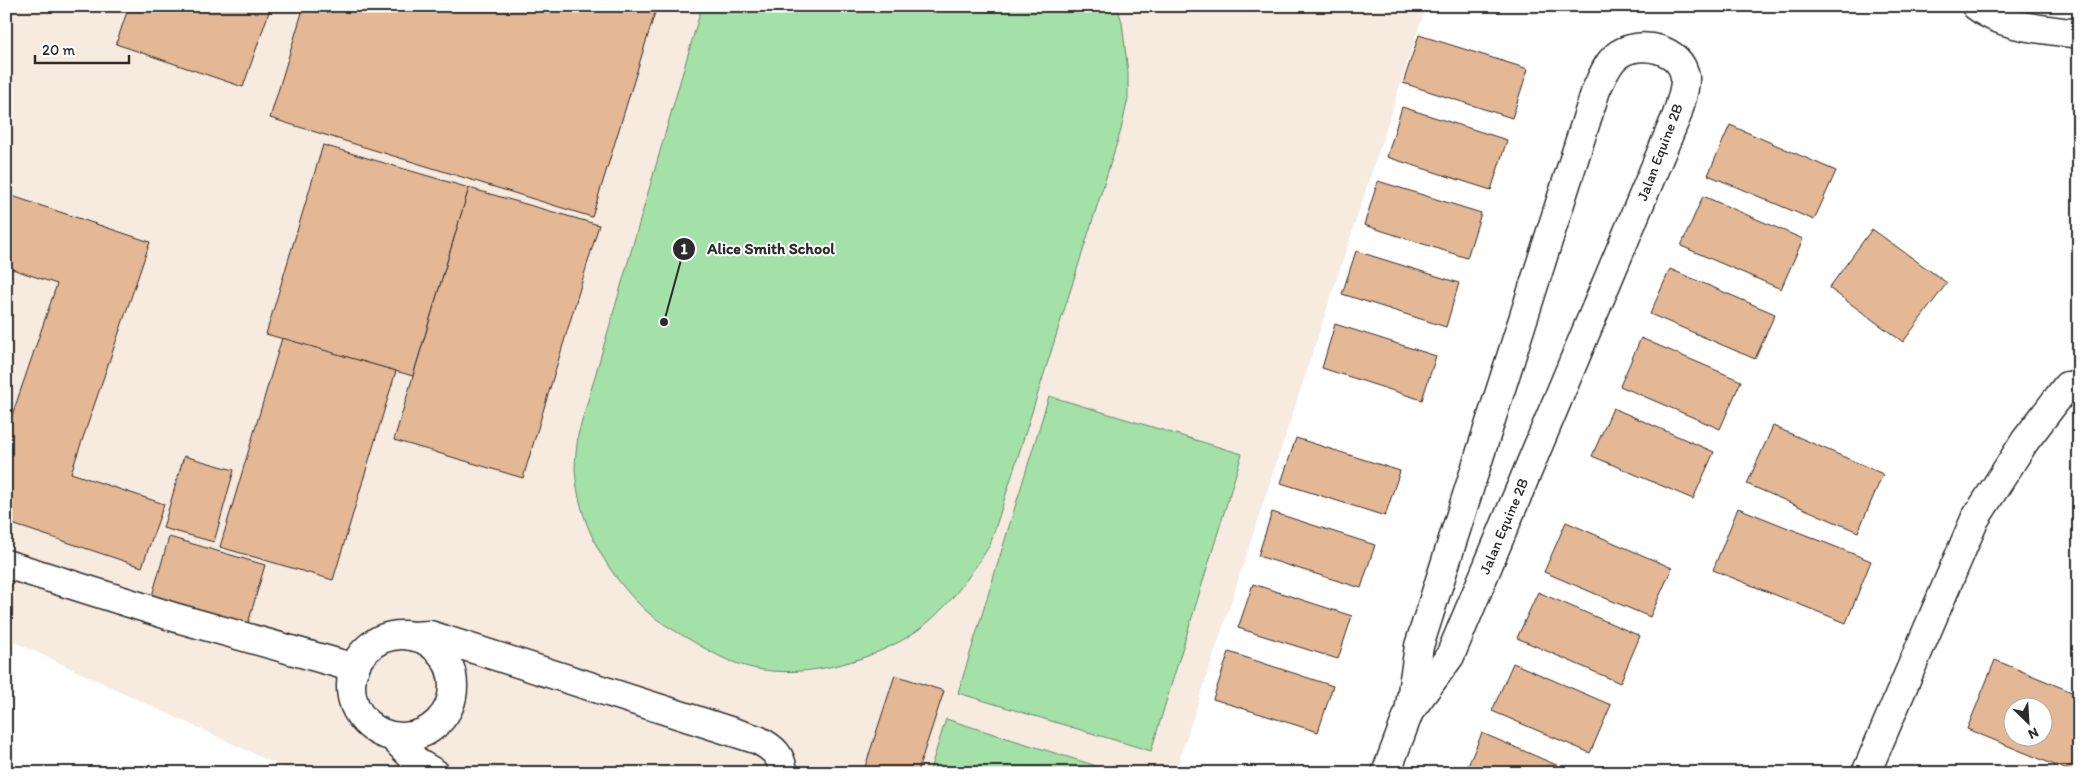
<svg xmlns="http://www.w3.org/2000/svg" width="2085" height="779" viewBox="0 0 2085 779" font-family="Itim,sans-serif">
<style>
.built{fill:#f7eadf}
.green{fill:#a3e1a9;stroke:#67866a}
.building{fill:#e5b895;stroke:#2b2b2b;fill-rule:evenodd}
.lines{fill:none;stroke-linecap:round;stroke-linejoin:round}
.minor-casing{stroke:#2b2b2b;stroke-width:31}
.minor{stroke:#fff;stroke-width:28}
.labels{text-anchor:middle;stroke-width:4;stroke-linejoin:round;paint-order:stroke}
.street-label{font-size:15px;fill:#2b2b2b;stroke:#fff}
.leader{fill:none;stroke:#2b2b2b;stroke-width:2}
.callout-dot{fill:#2b2b2b;stroke:#fff;stroke-width:2}
.mark-label{font-size:15px;text-anchor:middle;font-weight:bold;fill:#fff}
.callout-label{font-size:16px;text-anchor:middle;font-weight:bold;fill:#2b2b2b;stroke:#fff;stroke-width:4;stroke-linejoin:round;paint-order:stroke}
</style>
<rect width="100%" height="100%" fill="#fff"/>
<filter id="ink" filterUnits="userSpaceOnUse"><feTurbulence type="fractalNoise" baseFrequency=".02" numOctaves="2"/><feDisplacementMap in="SourceGraphic" scale="10" xChannelSelector="R" yChannelSelector="G"/><feConvolveMatrix kernelMatrix="1 2 1 2 8 2 1 2 1" color-interpolation-filters="sRGB"/></filter>
<g filter="url(#ink)">
<polygon class="built" points="6,6 1426,6 1175,773 295,773 6,638"/>
<g class="green">
<path d="M702,6H1117L1122,22L1128,73V98L1121,130L990,545C964,585 939,622 895,644C852,666 792,680 745,666C723,660 706,649 687,638C670,628 652,618 638,603C603,567 578,520 575,469C575,458 577,446 578,435Z"/>
<polygon points="1049,396 1242,454 1151,751 958,693"/>
<polygon points="946,719 1119,773 929,773"/>
</g>
<g class="building">
<polygon points="129,6 271,6 243,87 116,44"/>
<polygon points="304,6 657,6 592,217 270,118"/>
<polygon points="1419,35 1528,69 1512,118 1403,83"/>
<polygon points="1402,107 1507,140 1491,190 1387,157"/>
<polygon points="1730,125 1836,171 1814,220 1708,175"/>
<polygon points="323,145 469,188 413,376 266,334"/>
<polygon points="1378,181 1481,213 1467,258 1364,225"/>
<polygon points="469,188 599,225 523,478 394,440"/>
<polygon points="6,194 150,242 71,473 164,504 142,567 6,522 6,433 57,284 6,267"/>
<polygon points="1703,196 1803,239 1781,289 1681,246"/>
<polygon points="1872,229 1947,283 1903,342 1829,288"/>
<polygon points="1356,251 1459,283 1446,327 1342,294"/>
<polygon points="1670,269 1775,314 1755,359 1650,314"/>
<polygon points="1335,324 1436,356 1422,400 1322,368"/>
<polygon points="282,338 396,371 333,580 220,547"/>
<polygon points="1641,338 1741,381 1720,429 1620,386"/>
<polygon points="1613,408 1714,452 1693,499 1592,456"/>
<polygon points="1773,426 1883,474 1858,532 1747,484"/>
<polygon points="1296,438 1400,471 1385,516 1281,483"/>
<polygon points="184,456 234,470 214,542 163,528"/>
<polygon points="1738,508 1871,561 1846,623 1713,570"/>
<polygon points="1272,512 1375,545 1361,588 1258,556"/>
<polygon points="1566,522 1672,568 1650,617 1544,572"/>
<polygon points="169,537 265,565 246,630 150,603"/>
<polygon points="1253,584 1352,616 1338,659 1238,628"/>
<polygon points="1538,592 1640,636 1620,683 1517,638"/>
<polygon points="1229,652 1333,686 1318,732 1213,699"/>
<path d="M1995,660L2079,695V761L2074,773L1967,729ZM2012,706H2042V736H2012Z"/>
<polygon points="1513,663 1611,705 1590,753 1492,711"/>
<polygon points="895,675 944,691 917,773 863,773"/>
<polygon points="1482,733 1575,773 1465,773"/>
<polygon points="1190,767 1207,773 1188,773"/>
</g>
<g class="lines">
<defs>
<g id="minor">
<path d="M1976,6C2003,28 2045,29 2079,34"/>
<polyline points="6,564 177,618 355,668"/>
<circle cx="402" cy="686" r="51"/>
<path d="M412,636L430,635L758,740C773,748 782,755 783,773"/>
<polyline points="393,737 418,763 435,773"/>
<path d="M1386,773L1409,712L1419,646L1596,90C1602,78 1607,62 1619,54C1640,40 1681,48 1685,77C1686,88 1680,104 1677,115L1450,656L1409,712"/>
<polyline points="1866,773 1975,519 2025,441 2067,386 2079,386"/>
</g>
</defs>
<use href="#minor" class="minor-casing"/>
<use href="#minor" class="minor"/>
</g>
</g>
<g class="labels">
<g class="street-label">
<text transform="translate(1660 152) rotate(-69)" y="5">Jalan Equine 2B</text>
<text transform="translate(1504 526) rotate(-67)" y="5">Jalan Equine 2B</text>
</g>
</g>
<path class="leader" d="M664 322L684 249"/>
<g class="callout-dot">
<circle cx="664" cy="322" r="5"/>
<circle cx="684" cy="249" r="12"/>
</g>
<g class="mark-label">
<text x="684" y="254">1</text>
</g>
<g class="callout-label">
<text x="771" y="254">Alice Smith School</text>
</g>
<rect width="2085" height="779" fill="none" stroke="#fff" stroke-width="25"/>
<rect x="12" y="12" width="2060" height="754" fill="none" stroke="#2b2b2b" stroke-width="2" filter="url(#ink)"/>
<g transform="translate(2028 722) rotate(155)"><circle r="24" fill="#ffffff" stroke="#aaaaaa"/>
<path d="M0-4L9 19L0 12L-9 19Z" fill="#2b2b2b"/>
<text y="-8" font-size="14" font-weight="bold" text-anchor="middle" fill="#2b2b2b">N</text>
</g>
<path d="M35 55v8h94v-8" fill="none" stroke="#2b2b2b" stroke-width="2.5"/>
<text x="42" y="55" font-size="15" fill="#2b2b2b" stroke="#ffffff" stroke-width="4" paint-order="stroke">20 m</text>
</svg>
